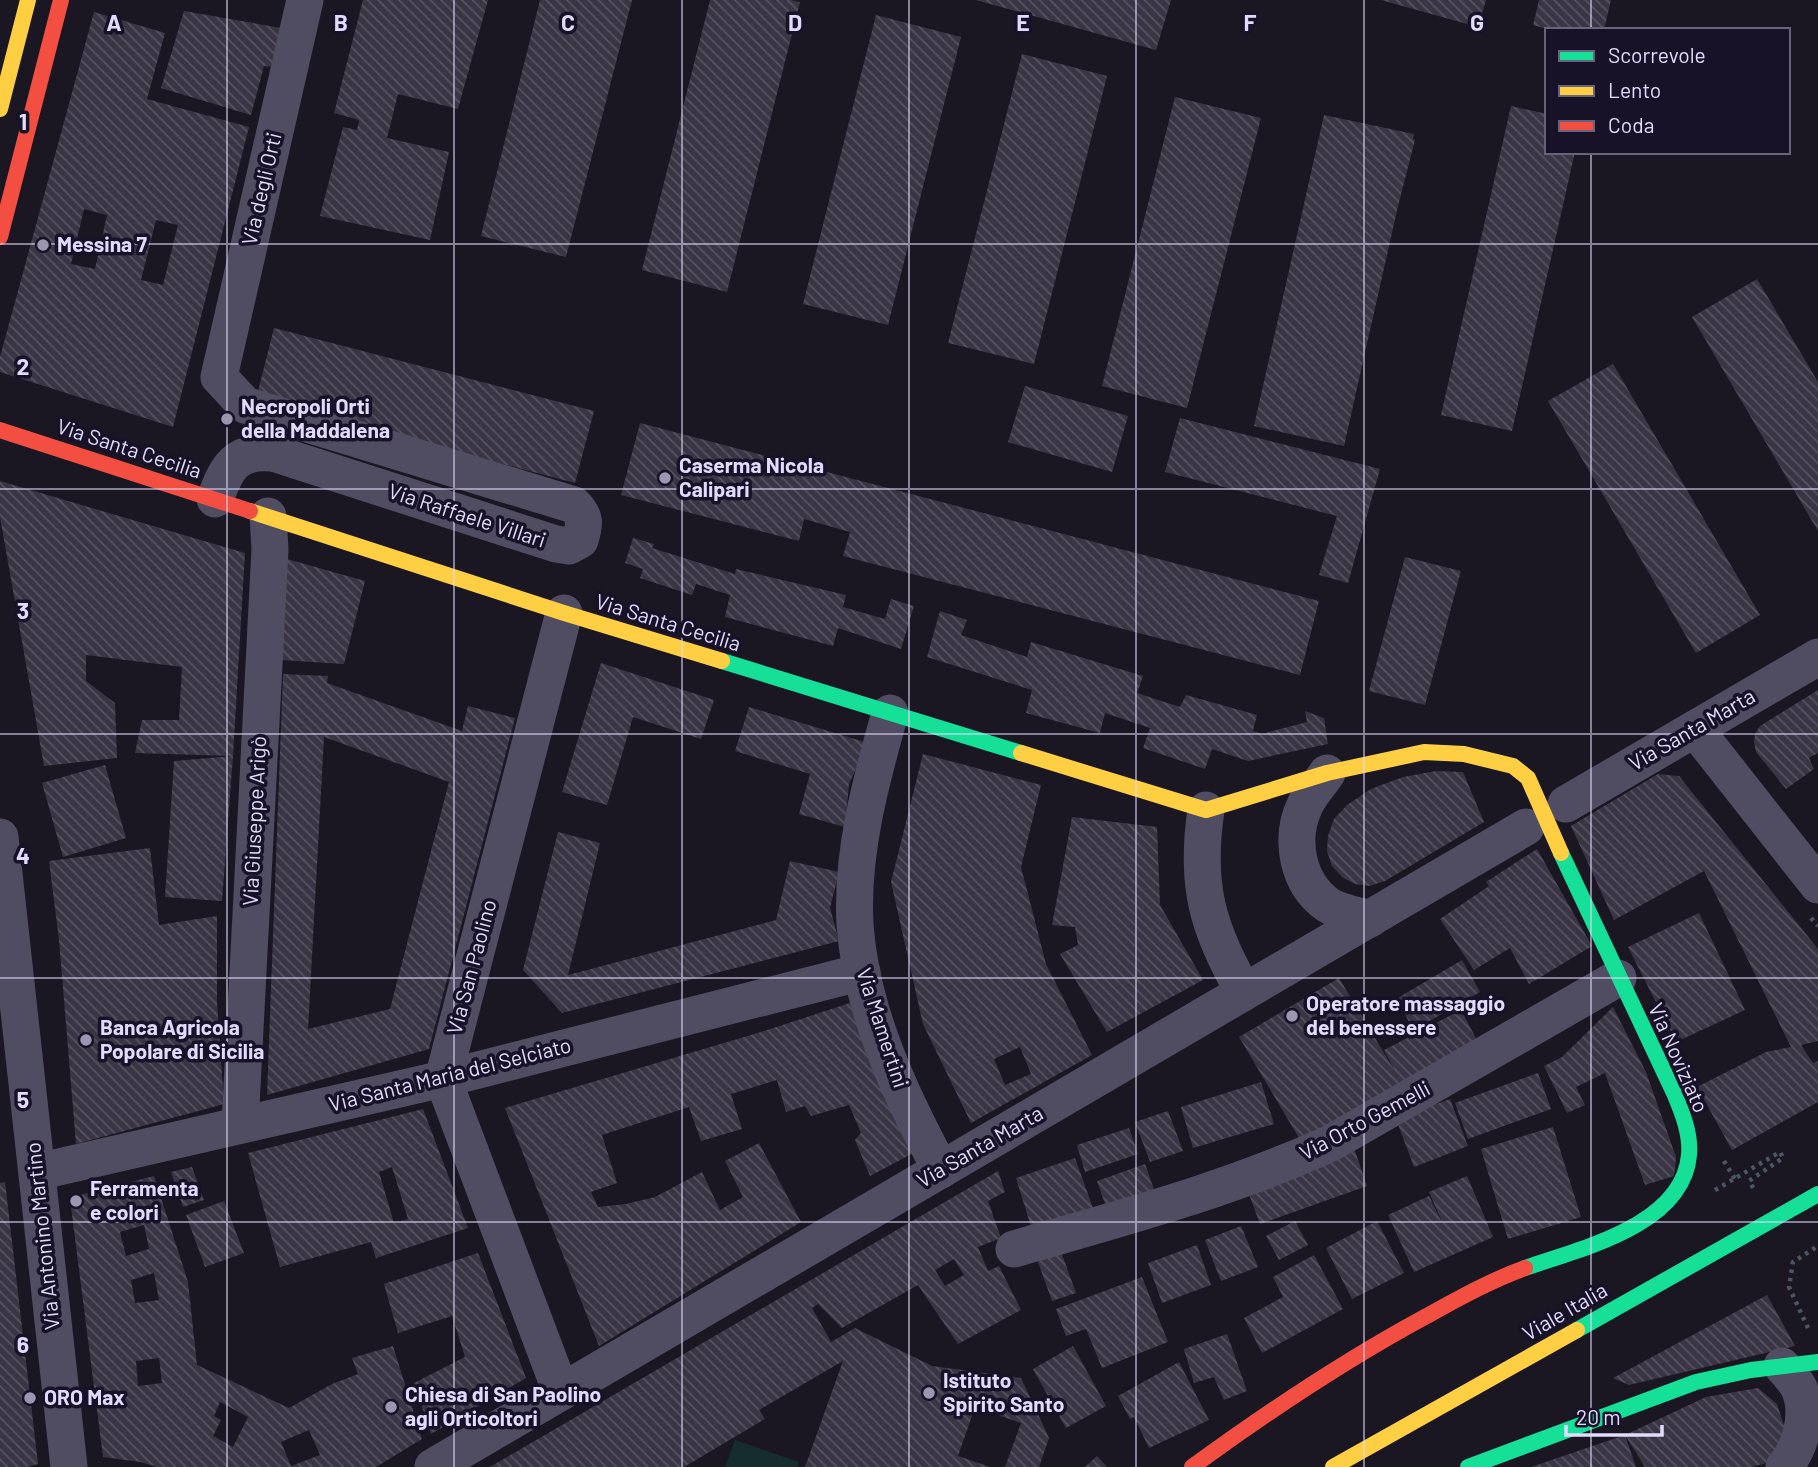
<svg xmlns="http://www.w3.org/2000/svg" width="1818" height="1467" viewBox="0 0 1818 1467" font-family="Barlow,sans-serif">
<style>
.grass{fill:#162d30}
.building{fill:url(#building-back-hatch);fill-rule:evenodd}
.lines{fill:none;stroke-linecap:round;stroke-linejoin:round}
.path{stroke:#4b5563;stroke-width:4.5;stroke-dasharray:3.5 5;stroke-linecap:butt}
.street{stroke:#504d63;stroke-width:37}
.fast{stroke:#16e098;stroke-width:16}
.slow{stroke:#ffcf43;stroke-width:16}
.jam{stroke:#f24e42;stroke-width:16}
.grid{fill:none;stroke:#e2dbfd;stroke-width:2;stroke-opacity:0.55}
.poi-dot{fill:#9c96b1;stroke:#181228;stroke-width:2.5}
.labels{text-anchor:middle;stroke-width:7;stroke-linejoin:round;paint-order:stroke}
.street-label{font-size:21px;fill:#e2dbfd;stroke:#181228}
.poi-label{font-size:21px;font-weight:bold;fill:#e2dbfd;stroke:#181228;text-anchor:start}
.grid-label{font-size:23px;text-anchor:middle;font-weight:bold;fill:#e2dbfd;stroke:#181228;stroke-width:7;stroke-linejoin:round;paint-order:stroke}
</style>
<defs>
<pattern id="building-back-hatch" width="6" height="6" patternUnits="userSpaceOnUse" patternTransform="scale(1.75)"><rect width="6" height="6" fill="#3a3544"/><path d="M-1 5l2 2M0 0l6 6M5-1l2 2" fill="none" stroke="#565260"/></pattern>
</defs>
<rect width="100%" height="100%" fill="#1a1723"/>
<polygon class="grass" points="735,1440 799,1462 797,1467 725,1467"/>
<g class="building">
<polygon points="363,0 488,0 458,109 398,94 387,138 449,152 430,240 320,216 343,127 357,130 359,120 334,113"/>
<polygon points="540,0 632,0 566,257 481,236"/>
<polygon points="710,0 791,0 800,2 727,292 642,270"/>
<polygon points="976,0 1171,0 1156,50"/>
<polygon points="1381,0 1486,0 1478,27"/>
<polygon points="1539,0 1611,0 1604,30 1550,30 1533,25"/>
<polygon points="184,11 281,28 275,67 264,66 251,115 161,88"/>
<path d="M94,12L165,33L147,99L249,127L173,427L0,372V357ZM84,209L107,215L95,269L71,264ZM156,220L178,225L163,285L141,280Z"/>
<polygon points="876,15 961,37 888,325 803,304"/>
<polygon points="1022,54 1107,76 1034,364 948,343"/>
<polygon points="1175,97 1261,118 1187,408 1102,386"/>
<polygon points="1511,106 1547,114 1547,152 1575,152 1512,431 1441,415"/>
<polygon points="1324,115 1414,134 1413,139 1415,140 1398,206 1344,446 1254,426"/>
<polygon points="1757,279 1818,382 1818,531 1692,317"/>
<polygon points="274,328 594,411 575,483 256,399"/>
<polygon points="1613,364 1760,615 1696,653 1548,401"/>
<polygon points="1025,386 1128,416 1112,472 1008,442"/>
<polygon points="1180,418 1380,469 1348,583 1319,575 1337,516 1165,472"/>
<polygon points="640,423 1319,601 1300,675 843,556 850,532 804,519 799,541 621,495"/>
<polygon points="0,481 245,553 233,756 135,753 142,720 179,720 182,667 86,655 86,681 115,703 117,758 44,766 0,517"/>
<polygon points="633,538 654,544 652,548 735,574 736,569 846,595 843,607 885,619 891,599 914,606 901,649 838,628 833,646 725,617 730,595 696,584 692,595 640,578 643,569 625,563"/>
<polygon points="1405,557 1461,571 1425,705 1369,691"/>
<polygon points="287,559 365,581 344,664 281,660"/>
<polygon points="940,611 967,620 961,635 1027,657 1031,642 1143,676 1137,693 1180,707 1186,695 1257,715 1253,731 1262,734 1307,722 1305,711 1324,718 1328,744 1248,761 1212,749 1205,769 1143,748 1150,728 1105,713 1100,733 1026,713 1032,690 927,657"/>
<polygon points="601,663 714,700 701,739 633,717 607,805 562,792"/>
<path d="M283,674L328,676L327,683L462,731L468,706L515,718L429,1049L267,1095ZM324,737L449,782L390,1009L308,1029Z"/>
<polygon points="1818,690 1818,753 1809,758 1814,769 1786,789 1756,752 1754,742 1755,734 1760,726"/>
<polygon points="749,707 868,743 849,784 845,827 799,814 810,774 735,751"/>
<path d="M923,754L1041,785L1021,867L1046,964L1092,1055L971,1123L923,1024L891,882ZM1020,1047L1031,1074L1005,1085L994,1059Z"/>
<polygon points="233,756 222,901 165,897 174,761"/>
<polygon points="105,765 126,838 63,857 42,783"/>
<polygon points="1436,771 1463,772 1484,822 1385,881 1369,886 1355,884 1342,877 1332,866 1327,851 1328,836 1334,819 1347,805 1371,789 1403,777"/>
<polygon points="1658,774 1679,776 1818,949 1818,1041 1801,1045 1813,1063 1818,1061 1818,1102 1732,1150 1697,1087 1766,1052 1791,1047 1704,871 1614,920 1571,826"/>
<polygon points="1072,817 1157,827 1160,905 1203,980 1107,1032 1060,954 1078,945 1075,927 1052,925"/>
<polygon points="558,832 600,843 568,975 776,920 790,861 839,872 830,908 839,941 562,1013 523,970"/>
<polygon points="150,848 159,925 217,916 217,1002 224,1104 76,1144 59,940 49,861"/>
<polygon points="1537,849 1592,946 1529,984 1510,948 1474,970 1440,919 1489,886 1486,882"/>
<polygon points="1699,913 1745,1010 1676,1042 1628,947"/>
<polygon points="1462,960 1480,992 1414,1030 1396,999"/>
<polygon points="1339,978 1396,1073 1384,1050 1461,1010 1479,1044 1302,1143 1239,1037"/>
<polygon points="859,1000 919,1150 870,1176 855,1140 861,1133 849,1105 811,1116 805,1106 786,1112 777,1080 731,1094 742,1129 701,1141 689,1107 602,1135 617,1183 591,1192 598,1207 626,1204 655,1197 702,1172 720,1210 743,1197 725,1161 759,1143 801,1222 599,1346 505,1108 761,1032"/>
<polygon points="1613,1007 1646,1072 1676,1157 1674,1176 1645,1185 1605,1073 1576,1087 1585,1105 1567,1113 1544,1066 1562,1057"/>
<polygon points="1538,1073 1551,1109 1468,1139 1455,1103"/>
<polygon points="1261,1082 1274,1124 1193,1148 1181,1107"/>
<polygon points="1450,1099 1468,1146 1414,1167 1396,1119"/>
<path d="M423,1109L468,1228L376,1258L371,1242L280,1267L248,1153ZM392,1167L408,1219L394,1223L379,1172Z"/>
<polygon points="1168,1111 1183,1151 1150,1162 1135,1122"/>
<polygon points="1553,1127 1581,1217 1508,1239 1481,1149"/>
<polygon points="1129,1128 1138,1154 1085,1172 1077,1145"/>
<polygon points="1354,1148 1367,1186 1260,1224 1246,1186"/>
<polygon points="1075,1158 1094,1211 1032,1230 1016,1178"/>
<polygon points="1145,1164 1157,1198 1109,1215 1097,1181"/>
<polygon points="192,1167 204,1200 183,1207 171,1172"/>
<path d="M998,1171L1005,1192L988,1201L1001,1238L978,1247L988,1271L999,1266L1021,1310L958,1344L918,1285L842,1328L818,1304L812,1308L831,1342L855,1328L932,1366L1021,1378L1049,1438L1039,1467H1005L1021,1423L975,1407L958,1456L990,1467H805L843,1361L759,1410L765,1419L684,1467H490ZM954,1259L964,1275L945,1286L935,1270Z"/>
<path d="M154,1176L188,1282L197,1365L289,1408L332,1384L358,1374L352,1358L393,1346L422,1439L376,1467H158L140,1462L103,1457L71,1207L80,1195ZM144,1225L149,1249L126,1256L120,1232ZM154,1273L159,1300L135,1303L131,1280ZM159,1358L162,1383L138,1386L136,1361ZM220,1402L248,1417L233,1447L213,1436L221,1420L214,1416ZM309,1430L320,1455L291,1466L281,1442Z"/>
<polygon points="1467,1176 1493,1237 1414,1272 1388,1215 1429,1196 1446,1231 1429,1192"/>
<polygon points="5,1182 38,1464 27,1467 0,1467 0,1183"/>
<polygon points="224,1201 244,1253 205,1267 186,1215"/>
<polygon points="1295,1221 1308,1245 1279,1260 1266,1236"/>
<polygon points="1377,1221 1404,1273 1352,1299 1326,1248"/>
<polygon points="1241,1226 1258,1267 1221,1281 1205,1240"/>
<polygon points="1197,1245 1211,1285 1162,1303 1148,1263"/>
<polygon points="1059,1246 1076,1293 1052,1301 1035,1254"/>
<polygon points="478,1253 526,1378 431,1434 414,1383 465,1357 452,1316 398,1333 384,1284"/>
<polygon points="1314,1255 1343,1309 1262,1353 1244,1318 1283,1297 1273,1277"/>
<polygon points="1142,1277 1168,1342 1102,1368 1086,1329 1066,1336 1056,1309"/>
<polygon points="1767,1295 1795,1346 1629,1385 1613,1378"/>
<polygon points="1227,1334 1247,1391 1224,1400 1214,1377 1194,1383 1184,1349"/>
<polygon points="1073,1346 1106,1406 1066,1428 1033,1369"/>
<polygon points="1179,1362 1209,1420 1149,1448 1134,1417 1130,1419 1118,1396"/>
<polygon points="1758,1388 1777,1404 1787,1435 1766,1463 1752,1467 1645,1467 1625,1435 1636,1467 1531,1467 1625,1435 1706,1397"/>
<polygon points="1097,1456 1107,1467 1085,1467"/>
</g>
<g class="lines">
<g class="path">
<polyline points="1811,918 1818,926"/>
<polyline points="1724,1161 1735,1179"/>
<polyline points="1715,1190 1780,1152 1783,1158 1749,1181 1755,1191"/>
<polyline points="1808,1328 1789,1287 1793,1262 1818,1246"/>
</g>
<g class="street">
<path d="M215,499C227,467 235,450 273,453L556,544L569,546L580,540C585,524 586,517 574,505L245,405L219,377L305,0"/>
<path d="M890,713C871,781 851,853 855,924C861,1011 900,1094 941,1170"/>
<polyline points="1695,729 1818,885"/>
<path d="M1327,773C1320,784 1310,794 1305,805C1289,839 1297,883 1328,905C1339,912 1357,915 1370,919"/>
<polyline points="1566,804 1818,657"/>
<path d="M1206,810C1195,884 1207,928 1244,992"/>
<polyline points="0,837 69,1467"/>
<polyline points="240,1125 270,549 268,516"/>
<polyline points="37,1172 443,1079 862,972"/>
<path d="M1014,1249C1121,1218 1229,1190 1331,1143L1618,978"/>
<path d="M1782,1366C1788,1373 1795,1380 1799,1388C1810,1413 1801,1448 1784,1467"/>
<polyline points="561,1392 443,1079 564,613"/>
<polyline points="433,1467 1526,827"/>
</g>
<g class="fast">
<polyline points="722,661 1021,753"/>
<path d="M1525,1268C1579,1249 1683,1226 1689,1155C1691,1134 1682,1112 1674,1093L1561,853"/>
<polyline points="1577,1330 1818,1194"/>
<polyline points="1468,1467 1696,1382 1751,1370 1818,1362"/>
</g>
<g class="slow">
<polyline points="0,109 28,0"/>
<polyline points="250,511 564,613 722,661"/>
<polyline points="1021,753 1206,810 1327,773 1424,752 1464,754 1513,766 1528,778 1561,853"/>
<polyline points="1333,1467 1577,1330"/>
</g>
<g class="jam">
<polyline points="0,237 61,0"/>
<polyline points="0,430 250,511"/>
<path d="M1192,1467C1266,1413 1342,1362 1423,1318C1456,1300 1489,1281 1525,1268"/>
</g>
</g>
<path class="grid" d="M227,0V1467M454,0V1467M682,0V1467M909,0V1467M1136,0V1467M1364,0V1467M1591,0V30M1591,152V1467M0,244H1818M0,489H1818M0,734H1818M0,978H1818M0,1222H1818"/>
<g class="poi-dot">
<circle cx="43" cy="245" r="7"/>
<circle cx="227" cy="419" r="7"/>
<circle cx="665" cy="478" r="7"/>
<circle cx="1292" cy="1016" r="7"/>
<circle cx="86" cy="1040" r="7"/>
<circle cx="76" cy="1201" r="7"/>
<circle cx="929" cy="1393" r="7"/>
<circle cx="30" cy="1398" r="7"/>
<circle cx="391" cy="1407" r="7"/>
</g>
<g class="labels">
<g class="street-label">
<text transform="translate(262 189) rotate(-77)" y="7">Via degli Orti</text>
<text transform="translate(129 449) rotate(18)" y="7">Via Santa Cecilia</text>
<text transform="translate(467 516) rotate(18)" y="7">Via Raffaele Villari</text>
<text transform="translate(668 623) rotate(17)" y="7">Via Santa Cecilia</text>
<text transform="translate(1692 730) rotate(-30)" y="7">Via Santa Marta</text>
<text transform="translate(255 821) rotate(-87)" y="7">Via Giuseppe Arigò</text>
<text transform="translate(472 967) rotate(-75)" y="7">Via San Paolino</text>
<text transform="translate(882 1028) rotate(72)" y="7">Via Mamertini</text>
<text transform="translate(1678 1058) rotate(66)" y="7">Via Noviziato</text>
<text transform="translate(450 1075) rotate(-14)" y="7">Via Santa Maria del Selciato</text>
<text transform="translate(1365 1121) rotate(-28)" y="7">Via Orto Gemelli</text>
<text transform="translate(980 1147) rotate(-30)" y="7">Via Santa Marta</text>
<text transform="translate(43 1236) rotate(-96)" y="7">Via Antonino Martino</text>
<text transform="translate(1565 1312) rotate(-30)" y="7">Viale Italia</text>
</g>
<g class="poi-label">
<text x="57" y="252">Messina 7</text>
<text x="241" y="414">Necropoli Orti<tspan x="241" dy="24">della Maddalena</tspan></text>
<text x="679" y="473">Caserma Nicola<tspan x="679" dy="24">Calipari</tspan></text>
<text x="1306" y="1011">Operatore massaggio<tspan x="1306" dy="24">del benessere</tspan></text>
<text x="100" y="1035">Banca Agricola<tspan x="100" dy="24">Popolare di Sicilia</tspan></text>
<text x="90" y="1196">Ferramenta<tspan x="90" dy="24">e colori</tspan></text>
<text x="943" y="1388">Istituto<tspan x="943" dy="24">Spirito Santo</tspan></text>
<text x="405" y="1402">Chiesa di San Paolino<tspan x="405" dy="24">agli Orticoltori</tspan></text>
<text x="44" y="1405">ORO Max</text>
</g>
</g>
<g class="grid-label">
<text x="114" y="31">A</text>
<text x="341" y="31">B</text>
<text x="568" y="31">C</text>
<text x="795" y="31">D</text>
<text x="1023" y="31">E</text>
<text x="1250" y="31">F</text>
<text x="1477" y="31">G</text>
<text x="23" y="130">1</text>
<text x="23" y="375">2</text>
<text x="23" y="619">3</text>
<text x="23" y="864">4</text>
<text x="23" y="1108">5</text>
<text x="23" y="1353">6</text>
</g>
<rect x="1545" y="28" width="245" height="126" fill="#181228" stroke="#69627d" stroke-width="2"/>
<rect x="1559" y="51" width="35" height="10" fill="#16e098" stroke="#69627d" stroke-width="2"/>
<text x="1608" y="63" font-size="21" fill="#e2dbfd">Scorrevole</text>
<rect x="1559" y="86" width="35" height="10" fill="#ffcf43" stroke="#69627d" stroke-width="2"/>
<text x="1608" y="98" font-size="21" fill="#e2dbfd">Lento</text>
<rect x="1559" y="121" width="35" height="10" fill="#f24e42" stroke="#69627d" stroke-width="2"/>
<text x="1608" y="133" font-size="21" fill="#e2dbfd">Coda</text>
<path d="M1566 1425v10h96v-10" fill="none" stroke="#e2dbfd" stroke-width="3.5"/>
<text x="1576" y="1425" font-size="21" fill="#e2dbfd" stroke="#181228" stroke-width="5" paint-order="stroke">20 m</text>
</svg>
